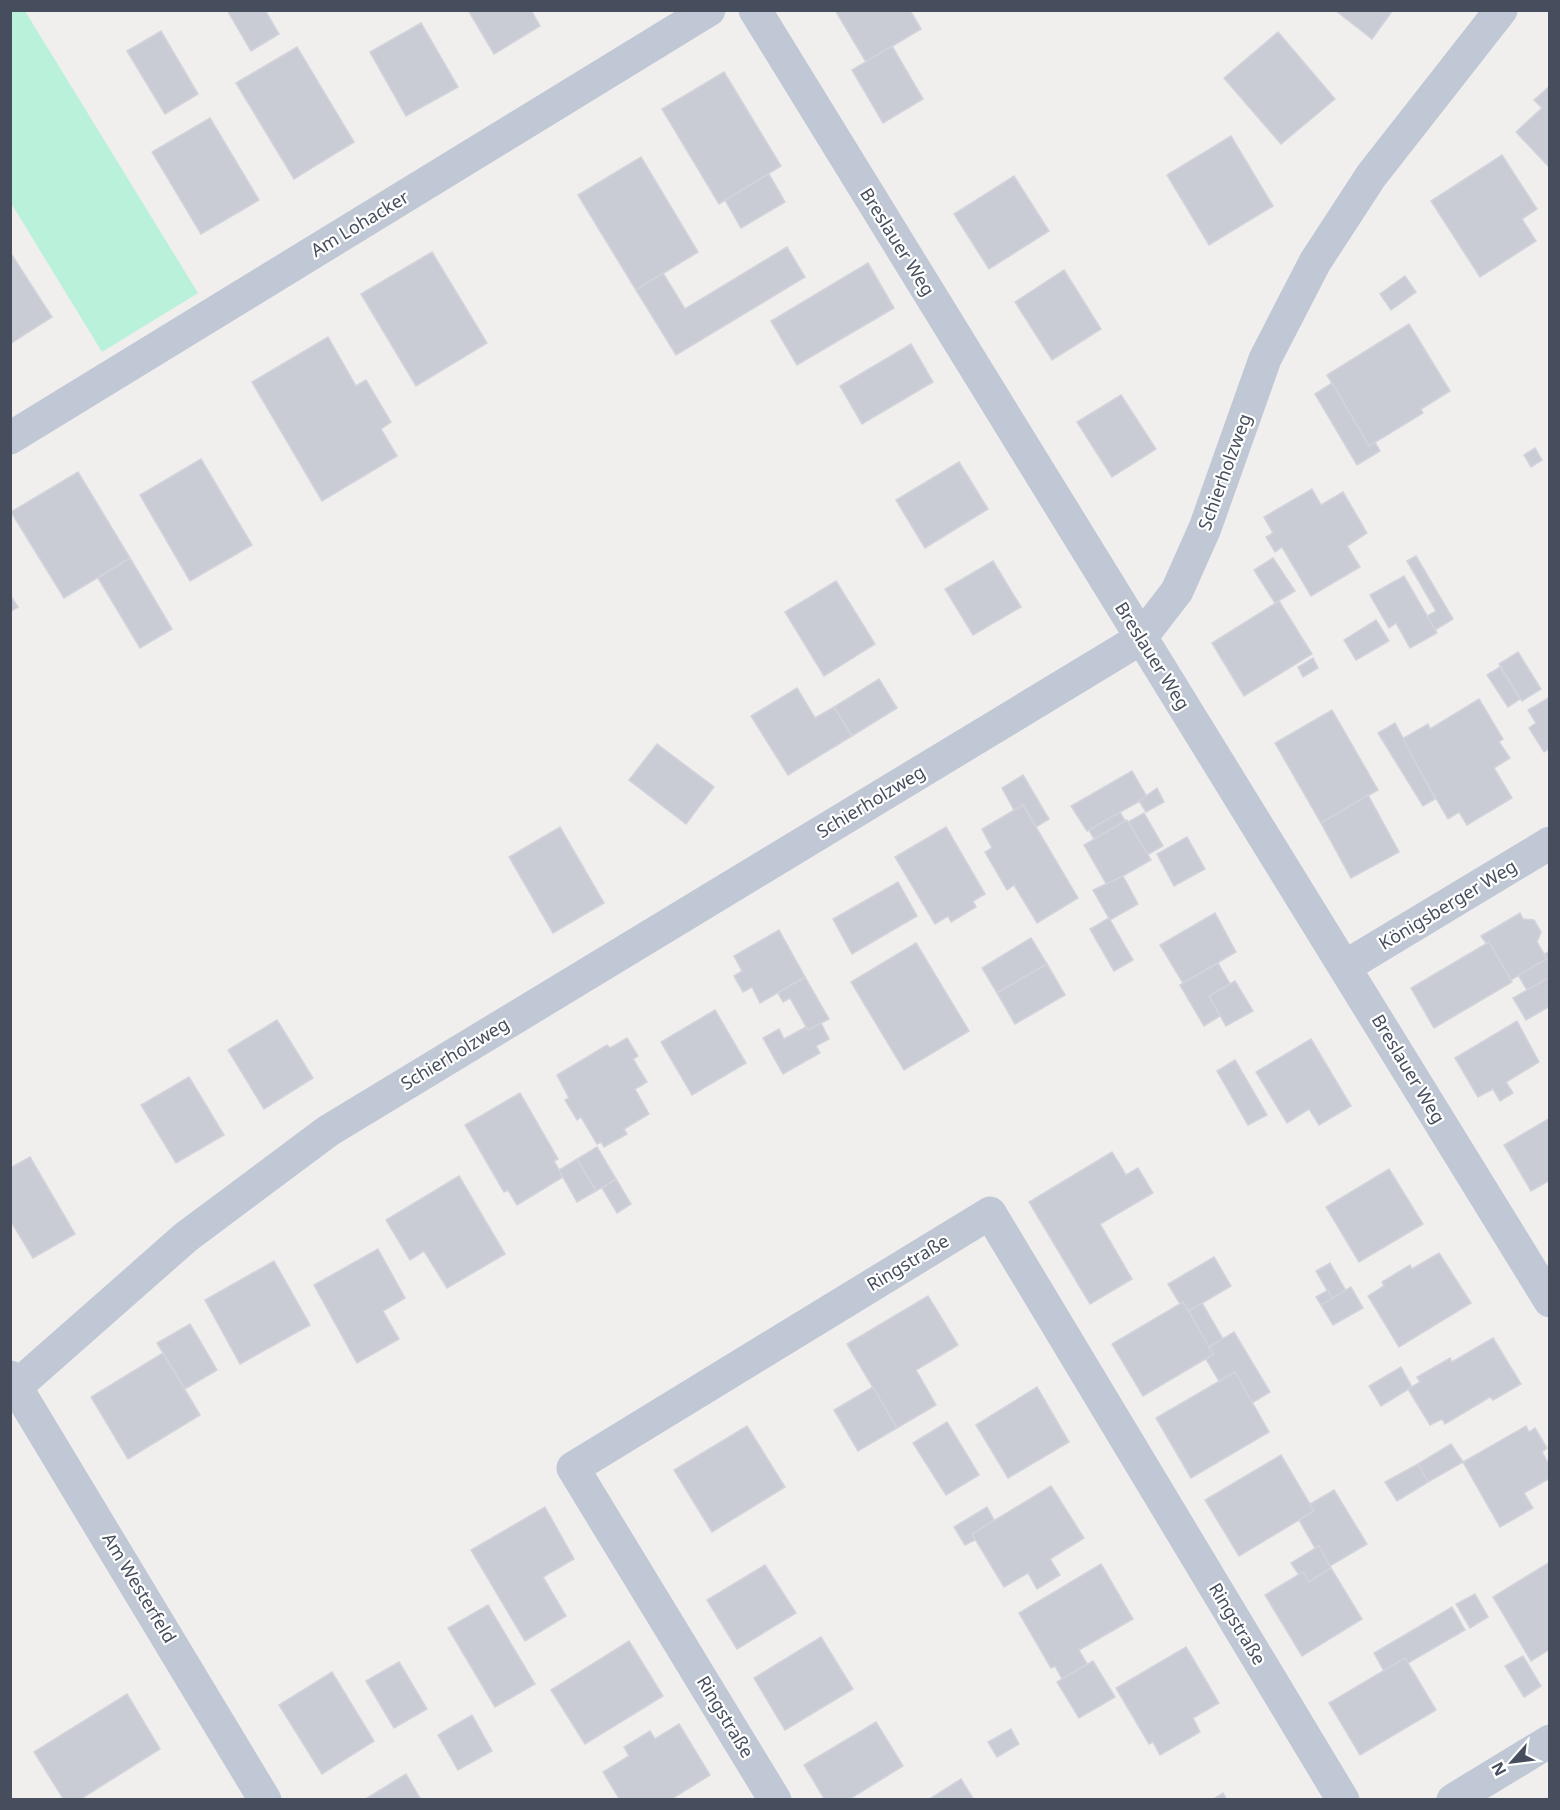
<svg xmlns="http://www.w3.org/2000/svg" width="1560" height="1810" viewBox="0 0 1560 1810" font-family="'Noto Sans',sans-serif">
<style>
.green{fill:#baf1da}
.building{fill:#caccd5;stroke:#d2d3db;stroke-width:1.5}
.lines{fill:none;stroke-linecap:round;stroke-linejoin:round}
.minor{stroke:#c1c8d5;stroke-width:33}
.labels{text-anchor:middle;stroke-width:4.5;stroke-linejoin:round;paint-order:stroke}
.street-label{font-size:18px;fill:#464e5d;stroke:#fff}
</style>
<rect width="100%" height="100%" fill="#f1efee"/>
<polygon class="green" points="11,10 25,11 198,293 102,352 11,203"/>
<g class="building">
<polygon points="227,10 265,10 279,34 251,51"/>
<polygon points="468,10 531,10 540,26 494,54"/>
<polygon points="835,10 910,10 921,29 866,62"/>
<polygon points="1335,10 1393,10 1372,39"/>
<polygon points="421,23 458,87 406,116 370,52"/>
<polygon points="161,31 198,94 165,114 127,51"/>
<polygon points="1278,32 1335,99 1281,144 1224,78"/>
<polygon points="892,46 923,99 883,123 852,70"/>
<polygon points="297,47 354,142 294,179 236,83"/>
<polygon points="724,72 781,166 719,204 662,109"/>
<polygon points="1550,86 1550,168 1516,132 1542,108 1534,100"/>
<polygon points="210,118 259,200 201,234 152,152"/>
<polygon points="1231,136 1273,206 1209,245 1167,175"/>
<polygon points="1502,155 1537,209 1522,219 1536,241 1480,277 1431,201"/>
<polygon points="641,157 698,252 636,290 578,195"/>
<polygon points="769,174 785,202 741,228 725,200"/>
<polygon points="1014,176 1049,231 989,269 954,214"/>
<polygon points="787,247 805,277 676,355 636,290 663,273 685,309"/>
<polygon points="10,252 52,317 10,344"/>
<polygon points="432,252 487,343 416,386 361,294"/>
<polygon points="868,263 894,308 797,365 771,321"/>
<polygon points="1064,270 1101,329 1052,360 1015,302"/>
<polygon points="1405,276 1416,292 1391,310 1380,294"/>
<polygon points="1409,324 1450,391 1421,409 1423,413 1369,446 1327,375"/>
<polygon points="328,337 356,386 366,380 391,422 381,429 397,456 322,501 252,382"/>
<polygon points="911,344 933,382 862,424 840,386"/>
<polygon points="1332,383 1369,446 1375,442 1380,451 1357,465 1315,394"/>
<polygon points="1121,395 1156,449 1112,477 1077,422"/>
<polygon points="1535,448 1542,460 1531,467 1524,455"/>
<polygon points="201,459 252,545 190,581 140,495"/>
<polygon points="959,462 988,509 925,548 896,500"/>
<polygon points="78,472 130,558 64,598 11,512"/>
<polygon points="1312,489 1321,505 1343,492 1367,533 1347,546 1360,567 1311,596 1282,547 1275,552 1266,537 1273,533 1264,517"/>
<polygon points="1416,556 1453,619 1435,630 1427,616 1436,611 1407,561"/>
<polygon points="130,558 172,629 140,648 98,578"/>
<polygon points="1273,558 1295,591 1275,603 1254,570"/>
<polygon points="993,561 1021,607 973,635 945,589"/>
<polygon points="1404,576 1437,633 1410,648 1396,623 1389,628 1370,595"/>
<polygon points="836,581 875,644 824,676 785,612"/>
<polygon points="10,595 18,607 10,612"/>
<polygon points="1279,601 1312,654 1244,696 1212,643"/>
<polygon points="1376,620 1389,641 1356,660 1344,640"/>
<polygon points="1518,652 1541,689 1522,701 1499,664"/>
<polygon points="1313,658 1318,668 1303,677 1298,667"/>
<polygon points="1500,667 1520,699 1508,707 1487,675"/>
<polygon points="879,679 897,708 852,736 834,707"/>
<polygon points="797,688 815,718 834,707 852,736 788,775 751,716"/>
<polygon points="1550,697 1550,748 1544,752 1529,728 1536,723 1528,710"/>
<polygon points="1479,699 1503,739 1499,742 1510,758 1494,768 1512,798 1467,825 1459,812 1448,819 1402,739 1428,724 1430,729"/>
<polygon points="1332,710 1378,790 1321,823 1275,743"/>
<polygon points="1395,723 1435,799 1423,806 1378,733"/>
<polygon points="657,744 714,787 686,824 629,780"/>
<polygon points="1132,771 1147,797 1087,831 1071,806"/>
<polygon points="1023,775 1049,819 1036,827 1023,805 1014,810 1002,788"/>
<polygon points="1157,788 1164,802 1146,812 1139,801"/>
<polygon points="1368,795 1399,852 1351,878 1321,823"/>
<polygon points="1023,805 1078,898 1037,923 1014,885 1007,890 985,852 992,848 982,829"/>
<polygon points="1120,812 1125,821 1094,839 1089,830"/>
<polygon points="1144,813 1163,846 1147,855 1128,822"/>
<polygon points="1127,820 1151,860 1107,885 1084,845"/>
<polygon points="560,827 604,903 553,933 509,857"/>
<polygon points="946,827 985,894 973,901 976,907 951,922 948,916 935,924 895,857"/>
<polygon points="1187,837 1205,869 1174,886 1157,854"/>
<polygon points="1123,876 1138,904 1110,920 1093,890"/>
<polygon points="898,882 917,916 852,954 833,919"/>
<polygon points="1215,913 1236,952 1183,983 1160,945"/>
<polygon points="1520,913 1523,919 1534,920 1541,932 1537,942 1547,959 1511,980 1489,942 1486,943 1481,936"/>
<polygon points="1109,918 1133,960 1114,971 1090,929"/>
<polygon points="779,930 805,977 760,1003 752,987 743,992 734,976 742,971 734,956"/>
<polygon points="1031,938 1047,964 997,993 982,968"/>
<polygon points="1489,942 1512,982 1434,1028 1411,988"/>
<polygon points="916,943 969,1031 904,1070 851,982"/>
<polygon points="1550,951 1550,977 1527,990 1518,975 1547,959 1544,954"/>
<polygon points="1218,963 1230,984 1209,996 1220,1016 1204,1026 1180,985"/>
<polygon points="1047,964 1065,995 1015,1024 997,993"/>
<polygon points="805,977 829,1019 808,1030 790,998 783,1002 778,993"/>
<polygon points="1550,977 1550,1006 1526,1020 1513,998"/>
<polygon points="1235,981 1253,1011 1226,1026 1209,996"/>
<polygon points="715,1010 746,1063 692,1095 661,1042"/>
<polygon points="277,1020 313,1078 264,1109 228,1050"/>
<polygon points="1517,1021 1539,1062 1506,1082 1513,1093 1500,1101 1493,1089 1478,1097 1455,1058"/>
<polygon points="821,1023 829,1039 816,1046 820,1053 783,1074 763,1038 779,1029 784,1039 806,1027 808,1030"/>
<polygon points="627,1038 638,1056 633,1059 647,1082 635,1089 649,1114 624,1129 627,1134 604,1147 601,1142 597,1144 581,1117 577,1120 565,1100 569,1098 557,1075 607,1045 610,1048"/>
<polygon points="1311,1039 1351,1106 1319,1125 1309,1109 1287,1123 1256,1072"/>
<polygon points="1235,1060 1267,1115 1248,1125 1217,1071"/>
<polygon points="189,1077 224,1135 176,1163 141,1105"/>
<polygon points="520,1093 558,1159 554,1161 563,1177 517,1205 508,1190 504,1192 465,1125"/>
<polygon points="1550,1118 1550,1180 1531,1191 1504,1145"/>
<polygon points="597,1147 616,1179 596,1191 577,1159"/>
<polygon points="1112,1152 1126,1175 1138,1168 1153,1193 1100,1224 1132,1279 1090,1304 1029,1202"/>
<polygon points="30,1157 75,1234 33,1258 10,1220 10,1168"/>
<polygon points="577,1159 596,1191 577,1202 559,1170"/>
<polygon points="1389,1169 1423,1224 1359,1262 1326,1207"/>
<polygon points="459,1176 505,1254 447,1288 424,1251 410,1260 386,1220"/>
<polygon points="616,1179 631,1204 617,1213 602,1188"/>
<polygon points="378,1249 405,1298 383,1311 399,1339 357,1363 314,1285"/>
<polygon points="1439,1253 1471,1303 1399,1347 1368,1296 1384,1286 1382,1282 1410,1265 1412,1269"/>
<polygon points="1214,1257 1231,1286 1189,1311 1183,1302 1180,1304 1168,1284"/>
<polygon points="274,1261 310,1325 240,1364 205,1300"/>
<polygon points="1330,1263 1346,1291 1332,1299 1316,1271"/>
<polygon points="1351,1287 1363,1308 1333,1325 1321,1305"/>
<polygon points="1328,1290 1332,1299 1321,1305 1316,1297"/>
<polygon points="928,1296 958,1345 916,1370 936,1405 897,1428 847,1344"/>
<polygon points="1183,1302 1214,1354 1143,1396 1112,1344"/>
<polygon points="1202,1303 1223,1339 1209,1347 1189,1311"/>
<polygon points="190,1324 217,1370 185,1389 157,1343"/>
<polygon points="1234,1332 1270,1392 1252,1403 1235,1372 1219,1381 1206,1359 1214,1354 1209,1347"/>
<polygon points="1493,1338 1521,1384 1493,1400 1490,1397 1445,1424 1442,1419 1430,1425 1408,1389 1420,1382 1417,1377 1450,1358 1452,1362"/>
<polygon points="163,1353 200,1415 128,1459 91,1397"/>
<polygon points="1401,1367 1412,1387 1381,1406 1369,1386"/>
<polygon points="1235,1372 1269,1432 1191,1478 1156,1418"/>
<polygon points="873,1387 897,1428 858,1451 834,1410"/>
<polygon points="1037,1387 1069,1442 1008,1478 976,1425"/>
<polygon points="947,1422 979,1475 946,1495 913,1443"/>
<polygon points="747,1426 785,1487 712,1532 674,1470"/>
<polygon points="1526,1426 1529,1432 1535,1428 1547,1448 1542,1452 1550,1466 1550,1478 1524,1493 1533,1508 1500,1527 1463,1462"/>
<polygon points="1451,1444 1463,1462 1428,1482 1418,1464"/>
<polygon points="1281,1455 1314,1511 1239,1556 1205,1500"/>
<polygon points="1418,1464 1428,1482 1397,1501 1385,1482"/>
<polygon points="1051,1486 1084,1538 1050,1559 1060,1575 1037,1589 1028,1573 1004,1587 972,1534"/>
<polygon points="1334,1490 1367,1544 1330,1566 1319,1546 1315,1548 1299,1520 1314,1511 1310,1504"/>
<polygon points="545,1507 574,1559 543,1577 566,1616 525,1641 471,1550"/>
<polygon points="987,1507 994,1520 972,1534 975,1540 965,1545 954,1527"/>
<polygon points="1319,1546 1331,1568 1309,1582 1303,1572 1299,1575 1291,1563"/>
<polygon points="1550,1562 1550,1649 1531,1661 1493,1597"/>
<polygon points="1101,1564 1133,1619 1079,1650 1087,1664 1062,1679 1055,1666 1051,1668 1019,1613"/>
<polygon points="765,1565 796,1613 737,1649 707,1600"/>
<polygon points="1331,1568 1362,1619 1302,1656 1265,1595 1303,1572 1309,1582"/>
<polygon points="1475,1594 1488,1617 1470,1628 1456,1604"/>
<polygon points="488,1605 535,1684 495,1707 448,1628"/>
<polygon points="1452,1607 1465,1630 1408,1663 1405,1658 1384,1671 1374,1653"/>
<polygon points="821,1637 853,1689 785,1730 754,1678"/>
<polygon points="629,1641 663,1696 585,1744 551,1690"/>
<polygon points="1186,1647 1219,1703 1193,1718 1200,1732 1160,1755 1153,1742 1149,1744 1116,1688"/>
<polygon points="1523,1656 1541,1686 1524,1697 1505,1666"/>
<polygon points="1405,1658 1436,1710 1360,1755 1329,1703"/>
<polygon points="1093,1661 1115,1697 1079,1718 1057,1682"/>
<polygon points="399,1662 427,1709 394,1728 366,1681"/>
<polygon points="332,1672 374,1741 322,1774 279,1705"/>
<polygon points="127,1694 160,1749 79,1800 64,1800 34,1752"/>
<polygon points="472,1715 492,1751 458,1770 438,1735"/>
<polygon points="876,1722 903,1766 848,1800 825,1800 804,1765"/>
<polygon points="679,1724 710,1775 670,1800 620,1800 603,1772 629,1756 624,1747 650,1731 655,1739"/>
<polygon points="1011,1729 1019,1744 997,1757 988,1742"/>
<polygon points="406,1774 421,1800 364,1800"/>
<polygon points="961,1779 974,1800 928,1800"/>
<polygon points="1223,1793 1227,1800 1212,1800"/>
</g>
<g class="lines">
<g class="minor">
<path d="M755,10C1019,441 1287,870 1550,1301"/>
<polyline points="10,438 709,10"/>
<polyline points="1346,966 1550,843"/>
<polyline points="10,1377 265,1800"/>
<polyline points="10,1392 186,1237 328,1131 1140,639 1177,591 1205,528 1265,359 1315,262 1371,176 1501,10"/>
<polyline points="775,1800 573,1468 990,1213 1343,1800"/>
<polyline points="1453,1800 1550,1741"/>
</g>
</g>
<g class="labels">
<g class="street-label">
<text transform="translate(360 224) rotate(-31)" y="6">Am Lohacker</text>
<text transform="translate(897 242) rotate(58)" y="6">Breslauer Weg</text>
<text transform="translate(1225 472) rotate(-70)" y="6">Schierholzweg</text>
<text transform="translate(1152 656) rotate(58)" y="6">Breslauer Weg</text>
<text transform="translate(871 802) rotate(-31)" y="6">Schierholzweg</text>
<text transform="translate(1448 905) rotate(-31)" y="6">Königsberger Weg</text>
<text transform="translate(455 1054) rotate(-31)" y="6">Schierholzweg</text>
<text transform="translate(1408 1069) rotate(59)" y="6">Breslauer Weg</text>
<text transform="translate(908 1263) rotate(-31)" y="6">Ringstraße</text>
<text transform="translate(139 1588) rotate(59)" y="6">Am Westerfeld</text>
<text transform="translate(1237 1624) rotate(59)" y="6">Ringstraße</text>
<text transform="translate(725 1717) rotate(59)" y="6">Ringstraße</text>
</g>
</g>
<rect width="1560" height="1810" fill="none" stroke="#464e5d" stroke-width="24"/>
<g transform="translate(1512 1762) rotate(242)" stroke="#ffffff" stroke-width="4.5" paint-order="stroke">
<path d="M0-4.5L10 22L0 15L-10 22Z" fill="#464e5d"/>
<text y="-9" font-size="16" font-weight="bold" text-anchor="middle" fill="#464e5d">N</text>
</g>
</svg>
